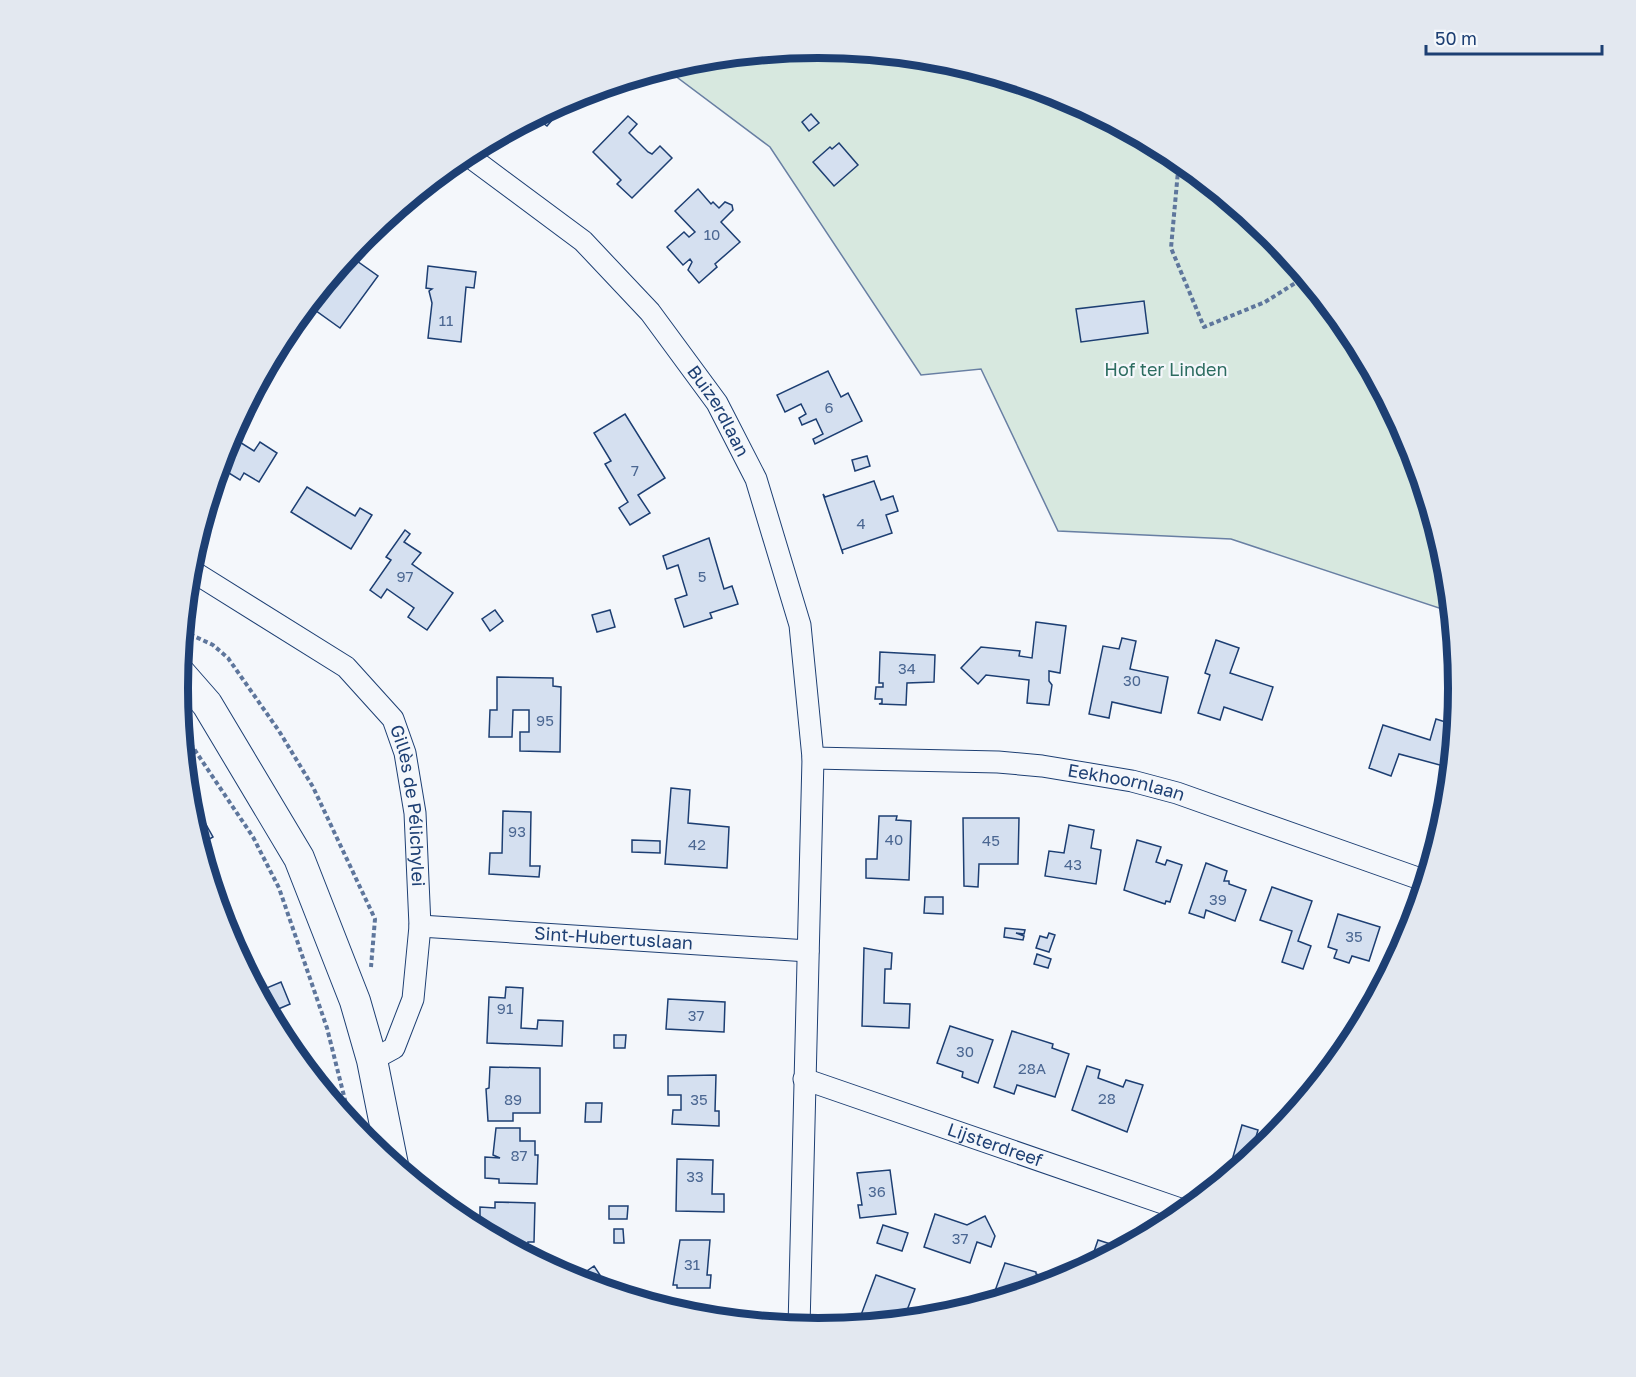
<svg xmlns="http://www.w3.org/2000/svg" width="1636" height="1377" viewBox="0 0 1636 1377" font-family="'Golos Text',sans-serif">
<style>
.green{fill:#d7e8df;stroke:#687fa3;stroke-width:1.5}
.building{fill:#d5e0f0;stroke:#1d3f73;stroke-width:1.5}
.lines{fill:none;stroke-linecap:round;stroke-linejoin:round}
.street-casing{stroke:#1d3f73;stroke-width:23}
.secondary-casing{stroke:#1d3f73;stroke-width:32}
.path{stroke:#5e769c;stroke-width:4;stroke-dasharray:4.5 3;stroke-linecap:butt}
.street{stroke:#f4f7fb;stroke-width:21}
.secondary{stroke:#f4f7fb;stroke-width:30}
.labels{text-anchor:middle;stroke-width:4.5;stroke-linejoin:round;paint-order:stroke}
.number-label{font-size:15px;fill:#4b6792}
.park-label{font-size:18px;fill:#2c6c60;stroke:#f4f7fb}
.street-label{font-size:18px;fill:#1d3f73;stroke:#f4f7fb}
.rim{fill:none;stroke:#1d3f73;stroke-width:8}
</style>
<rect width="100%" height="100%" fill="#f4f7fb"/>
<polygon class="green" points="818,48 943,60 1063,97 1174,156 1271,236 1351,333 1410,444 1446,564 1451,612 1231,539 1058,531 981,369 921,375 770,147 666,69 693,60"/>
<g class="building">
<polygon points="573,97 575,97 569,106 561,103"/>
<polygon points="559,104 559,112 547,126 535,117"/>
<polygon points="811,114 819,123 809,131 802,122"/>
<polygon points="628,116 637,124 629,133 648,152 652,154 660,146 672,158 632,198 617,184 621,180 593,152"/>
<polygon points="839,143 858,165 834,186 813,162 830,147 832,149"/>
<polygon points="698,189 711,204 713,202 719,208 725,202 732,205 733,210 721,222 740,242 715,264 717,267 699,283 688,270 692,262 690,259 683,265 667,247 684,232 689,237 695,232 675,211"/>
<polygon points="347,258 352,261 354,259 378,276 340,328 308,305 321,290 327,294 348,266 343,262"/>
<polygon points="428,266 476,272 474,288 466,287 461,342 428,338 432,303 429,291 432,289 426,288"/>
<polygon points="1144,301 1148,333 1081,342 1076,309"/>
<polygon points="828,371 841,397 848,393 862,421 815,444 813,439 823,434 816,419 802,425 799,418 806,414 801,404 785,412 777,395"/>
<polygon points="625,414 665,478 638,495 650,513 630,525 619,508 628,502 605,464 611,461 594,433"/>
<polygon points="230,436 254,451 260,442 277,453 259,482 244,473 240,480 224,470 226,467 220,464"/>
<polygon points="867,456 870,466 855,471 852,460"/>
<polygon points="874,481 881,500 893,496 898,511 886,515 892,533 842,550 843,554 823,494 825,497"/>
<polygon points="307,487 355,516 360,508 372,515 351,549 291,512"/>
<polygon points="405,530 410,534 404,542 421,553 412,564 453,593 427,630 408,617 414,608 387,589 381,598 370,590 391,560 386,557"/>
<polygon points="709,538 724,589 732,586 738,604 710,613 712,618 684,627 675,599 687,595 678,565 667,569 663,556"/>
<polygon points="495,610 503,621 490,631 482,619"/>
<polygon points="610,610 615,627 597,632 592,615"/>
<polygon points="1036,622 1066,626 1060,673 1049,671 1049,681 1052,685 1049,705 1027,703 1029,680 986,675 978,684 961,668 981,647 1020,651 1019,656 1032,658"/>
<polygon points="1122,638 1136,641 1130,669 1168,677 1161,713 1112,702 1109,718 1089,714 1103,646 1119,649"/>
<polygon points="1216,640 1239,648 1230,673 1273,687 1262,720 1224,707 1220,720 1198,713 1210,675 1205,673"/>
<polygon points="880,652 935,655 934,682 907,683 906,705 879,704 882,703 882,699 875,699 876,687 883,687 883,683 879,683"/>
<polygon points="497,677 553,678 553,686 561,687 560,752 520,751 520,732 529,732 529,710 513,710 512,737 489,737 490,710 497,710"/>
<polygon points="1436,719 1455,725 1451,768 1399,754 1391,776 1369,768 1383,725 1430,740"/>
<polygon points="671,788 690,790 688,823 729,827 727,868 665,864"/>
<polygon points="195,805 213,837 199,845 190,813 189,808"/>
<polygon points="503,811 531,812 530,866 540,866 539,877 489,874 490,853 502,853"/>
<polygon points="879,816 897,816 896,820 911,821 909,880 866,878 866,859 877,859"/>
<polygon points="963,818 1019,818 1018,864 979,864 978,887 964,886"/>
<polygon points="1069,825 1094,830 1091,848 1101,850 1096,884 1045,876 1049,851 1064,853"/>
<polygon points="632,840 660,841 660,853 632,852"/>
<polygon points="1137,840 1161,847 1156,862 1165,865 1167,860 1182,865 1170,902 1166,901 1165,904 1124,890"/>
<polygon points="1206,863 1227,871 1224,881 1229,881 1229,884 1246,890 1235,921 1206,910 1204,918 1189,913"/>
<polygon points="1272,887 1312,901 1298,941 1311,946 1303,969 1282,962 1292,931 1260,920"/>
<polygon points="925,897 943,897 943,914 924,913"/>
<polygon points="1338,914 1380,927 1369,961 1352,956 1349,963 1334,958 1337,950 1328,947"/>
<polygon points="1005,928 1025,930 1024,934 1016,933 1024,936 1023,940 1004,937"/>
<polygon points="1049,933 1055,935 1049,952 1036,948 1040,936 1047,938"/>
<polygon points="864,948 892,953 891,969 885,969 884,1003 910,1004 909,1028 862,1026"/>
<polygon points="1037,954 1051,959 1048,968 1034,964"/>
<polygon points="281,982 290,1004 269,1013 257,992"/>
<polygon points="506,987 523,988 521,1028 537,1029 538,1020 563,1021 562,1046 487,1043 489,997 505,998"/>
<polygon points="668,999 725,1002 724,1032 666,1029"/>
<polygon points="950,1026 993,1040 978,1083 962,1077 963,1072 937,1063"/>
<polygon points="1012,1031 1053,1044 1052,1048 1069,1054 1055,1097 1017,1085 1014,1094 994,1087"/>
<polygon points="614,1035 626,1035 625,1048 614,1048"/>
<polygon points="1087,1066 1100,1070 1098,1078 1123,1087 1126,1080 1143,1085 1127,1132 1072,1110"/>
<polygon points="490,1067 540,1068 540,1113 513,1113 513,1121 488,1121 486,1089 489,1088"/>
<polygon points="716,1075 715,1111 719,1111 719,1126 672,1124 673,1110 681,1110 681,1095 668,1095 668,1076"/>
<polygon points="586,1103 602,1103 601,1122 585,1122"/>
<polygon points="1242,1125 1258,1130 1256,1137 1270,1141 1271,1136 1275,1137 1239,1167 1231,1164"/>
<polygon points="496,1128 520,1128 520,1141 535,1141 535,1155 538,1155 537,1184 499,1183 499,1179 485,1178 485,1157 500,1158 493,1155"/>
<polygon points="677,1159 713,1160 712,1194 724,1194 724,1212 676,1211"/>
<polygon points="890,1170 896,1214 860,1218 858,1205 862,1205 857,1173"/>
<polygon points="495,1202 535,1203 534,1242 528,1242 527,1250 520,1252 480,1230 480,1207 495,1208"/>
<polygon points="609,1206 628,1206 627,1219 609,1219"/>
<polygon points="935,1214 967,1225 985,1216 995,1236 991,1247 977,1242 970,1263 924,1247"/>
<polygon points="883,1225 908,1233 902,1251 877,1243"/>
<polygon points="614,1229 623,1229 624,1243 614,1243"/>
<polygon points="680,1240 710,1240 707,1275 711,1275 710,1288 677,1288 677,1285 673,1285"/>
<polygon points="1098,1240 1123,1248 1089,1266"/>
<polygon points="1005,1263 1036,1272 1036,1274 1047,1278 1044,1286 991,1302"/>
<polygon points="594,1266 600,1275 591,1282 584,1273"/>
<polygon points="876,1275 915,1289 903,1321 881,1323 861,1315"/>
</g>
<g class="lines">
<defs>
<g id="street">
<path id="s1" d="M466,154L583,241L650,312L717,403L756,479L800,625L813,758L799,1327"/>
<path id="s2" d="M189,569L346,667L393,719L405,753L415,813L420,926L413,999L394,1048L372,1060"/>
<path id="s3" d="M813,758L998,762L1042,766L1132,781L1177,793L1426,881"/>
<path id="s4" d="M420,926L808,951"/>
<path id="s5" d="M804,1079L1186,1211"/>
</g>
<polyline id="secondary" points="179,672 207,704 299,858 355,1001 372,1060 393,1165"/>
</defs>
<use href="#street" class="street-casing"/>
<use href="#secondary" class="secondary-casing"/>
<g class="path">
<polyline points="1179,160 1171,248 1204,327 1265,302 1305,277"/>
<polyline points="183,631 213,645 228,658 279,731 313,787 375,919 371,967"/>
<polyline points="182,731 253,837 279,888 327,1028 351,1124"/>
</g>
<use href="#street" class="street"/>
<use href="#secondary" class="secondary"/>
</g>
<g class="labels">
<g class="number-label">
<text x="712" y="240">10</text>
<text x="446" y="326">11</text>
<text x="829" y="413">6</text>
<text x="635" y="476">7</text>
<text x="861" y="529">4</text>
<text x="405" y="582">97</text>
<text x="702" y="582">5</text>
<text x="907" y="674">34</text>
<text x="1132" y="686">30</text>
<text x="545" y="726">95</text>
<text x="517" y="837">93</text>
<text x="894" y="845">40</text>
<text x="991" y="846">45</text>
<text x="697" y="850">42</text>
<text x="1073" y="870">43</text>
<text x="1218" y="905">39</text>
<text x="1354" y="942">35</text>
<text x="505" y="1014">91</text>
<text x="696" y="1021">37</text>
<text x="965" y="1057">30</text>
<text x="1032" y="1074">28A</text>
<text x="1107" y="1104">28</text>
<text x="513" y="1105">89</text>
<text x="699" y="1105">35</text>
<text x="519" y="1161">87</text>
<text x="695" y="1182">33</text>
<text x="877" y="1197">36</text>
<text x="960" y="1244">37</text>
<text x="692" y="1270">31</text>
</g>
<g class="park-label">
<text x="1166" y="376">Hof ter Linden</text>
</g>
<g class="street-label">
<text dy="6" stroke="none"><textPath href="#s1" startOffset="364">Buizerdlaan</textPath></text>
<text dy="6" stroke="none"><textPath href="#s3" startOffset="315">Eekhoornlaan</textPath></text>
<text dy="6" stroke="none"><textPath href="#s2" startOffset="344">Gillès de Pélichylei</textPath></text>
<text dy="6" stroke="none"><textPath href="#s4" startOffset="194">Sint-Hubertuslaan</textPath></text>
<text dy="6" stroke="none"><textPath href="#s5" startOffset="202">Lijsterdreef</textPath></text>
</g>
</g>
<path d="M0 0H1636V1377H0ZM188 688a630 630 0 1 1 1260 0a630 630 0 1 1-1260 0Z" fill="#e3e8f0" fill-rule="evenodd"/>
<path class="rim" d="M188 688a630 630 0 1 1 1260 0a630 630 0 1 1-1260 0Z"/>
<path d="M1426 45v9h176v-9" fill="none" stroke="#1d3f73" stroke-width="3"/>
<text x="1435" y="45" font-size="18" fill="#1d3f73" stroke="#f4f7fb" stroke-width="4.5" paint-order="stroke">50 m</text>
</svg>
